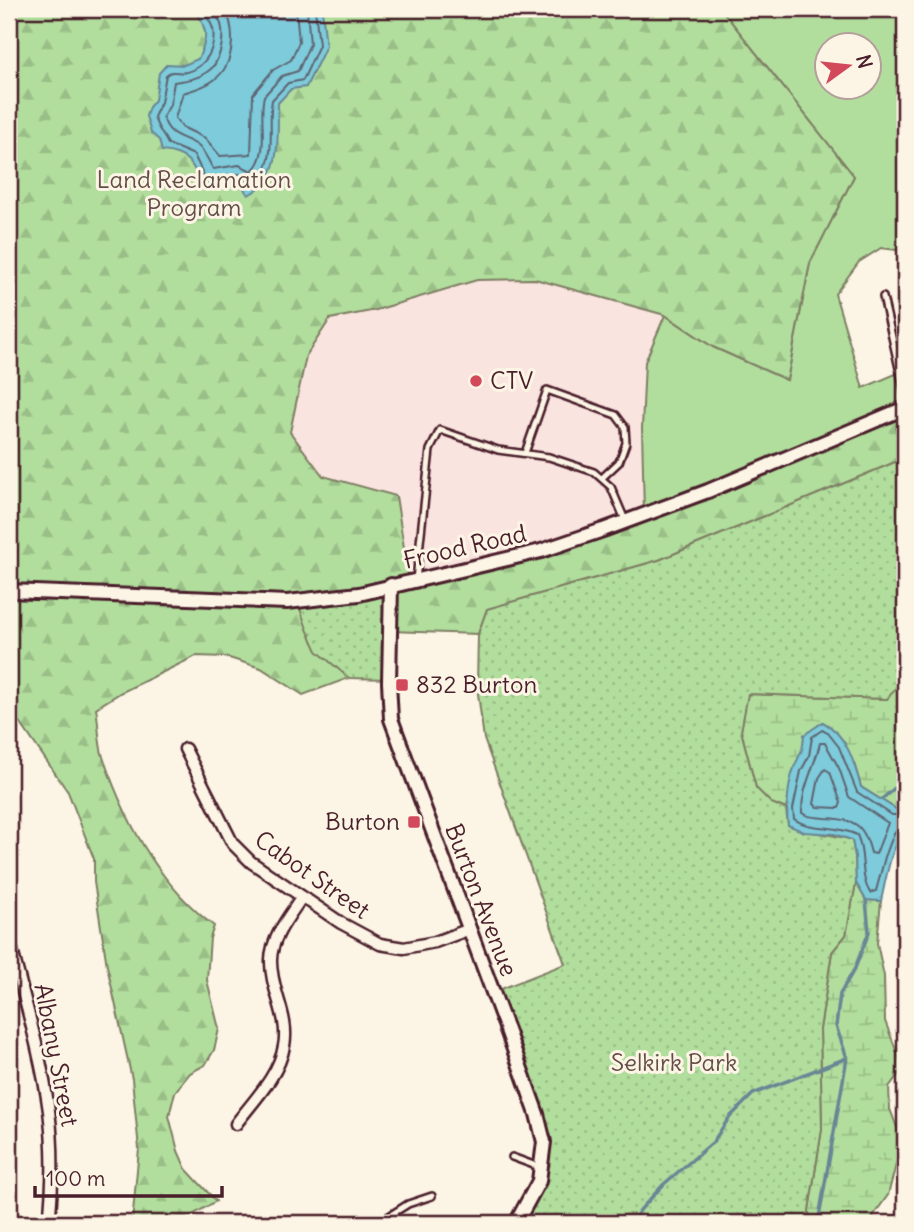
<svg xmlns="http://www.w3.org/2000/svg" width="914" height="1232" viewBox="0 0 914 1232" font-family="Delius,sans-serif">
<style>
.built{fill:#fae4df}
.grass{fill:#b1de9d;stroke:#7e7e64;stroke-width:2;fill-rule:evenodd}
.forest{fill:url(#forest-firs);stroke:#7e7e64;stroke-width:2}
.wetland{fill:url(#wetland-marsh);stroke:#7e7e64;stroke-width:2}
.park{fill:url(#park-dots);stroke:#7e7e64;stroke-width:2}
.water{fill:#7dcbdb;stroke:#698695;stroke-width:2}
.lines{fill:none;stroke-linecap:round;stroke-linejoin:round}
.shore{stroke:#5e6471;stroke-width:2}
.stream{stroke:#698695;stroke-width:3.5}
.service-casing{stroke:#4a1f2b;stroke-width:10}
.minor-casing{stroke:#4a1f2b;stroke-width:15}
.tertiary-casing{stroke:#4a1f2b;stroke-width:18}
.service{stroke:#fcf5e5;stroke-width:5}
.minor{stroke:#fcf5e5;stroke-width:10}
.tertiary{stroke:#fcf5e5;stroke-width:12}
.poi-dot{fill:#d1495b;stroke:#fcf5e5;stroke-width:2.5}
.labels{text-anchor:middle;stroke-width:6;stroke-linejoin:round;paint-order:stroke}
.park-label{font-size:24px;fill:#644f48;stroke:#fcf5e5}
.poi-label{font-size:24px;fill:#4a1f2b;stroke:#fcf5e5;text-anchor:start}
.street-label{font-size:24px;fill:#4a1f2b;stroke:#fcf5e5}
</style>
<defs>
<pattern id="forest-firs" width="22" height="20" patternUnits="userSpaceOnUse" patternTransform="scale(1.75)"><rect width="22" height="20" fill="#b1de9d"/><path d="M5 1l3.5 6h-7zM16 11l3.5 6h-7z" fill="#9abe87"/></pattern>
<pattern id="wetland-marsh" width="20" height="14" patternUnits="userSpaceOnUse" patternTransform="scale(1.75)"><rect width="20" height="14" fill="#b1de9d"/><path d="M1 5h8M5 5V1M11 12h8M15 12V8" fill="none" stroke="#9abe87"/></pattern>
<pattern id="park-dots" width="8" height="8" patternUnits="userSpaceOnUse" patternTransform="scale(1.75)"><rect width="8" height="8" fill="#b1de9d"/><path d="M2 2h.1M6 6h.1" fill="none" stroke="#9abe87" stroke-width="1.8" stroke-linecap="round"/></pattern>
</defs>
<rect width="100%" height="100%" fill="#fcf5e5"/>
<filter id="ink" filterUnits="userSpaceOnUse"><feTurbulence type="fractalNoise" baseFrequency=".0143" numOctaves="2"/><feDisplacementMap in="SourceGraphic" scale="14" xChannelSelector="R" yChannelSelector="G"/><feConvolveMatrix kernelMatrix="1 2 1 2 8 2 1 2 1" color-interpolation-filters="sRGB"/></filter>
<g filter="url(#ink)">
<polygon class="built" points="535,279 665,315 645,362 642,428 644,514 601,530 409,580 396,496 322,476 290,432 306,356 330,319 376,310 477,280"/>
<path class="grass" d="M721,9H905V251L881,248L859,262L835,294L863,388L905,370V407L644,514L642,428L645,362L665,315L713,347L787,380L810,263L854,176ZM827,46H869V88H827Z"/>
<path class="forest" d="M9,9H721L854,176L810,263L787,380L713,347L665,315L535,279L477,280L376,310L330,319L306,356L290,432L323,476L396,496L409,580L541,551L905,407V458L659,560L487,609L478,634L389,631L390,584L296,594L317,650L349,678L303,695L261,668L226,657L196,656L120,693L96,708C99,724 98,742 103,757C125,821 158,884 214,926L210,938L207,980L219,1029L214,1050L205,1065L190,1073L175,1092L169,1116L178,1151L186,1169L216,1201L179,1223H132L139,1149L132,1079L107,966L94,882V859L68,792L21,724L9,713Z"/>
<g class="wetland">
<polygon points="905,676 905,807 896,809 861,787 854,763 804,735 803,753 794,768 786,809 771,803 756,788 741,731 747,694 887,699"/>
<polygon points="856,883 866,900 881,901 877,943 884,976 885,1021 903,1068 889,1087 890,1109 900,1135 898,1157 888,1195 868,1223 810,1223 809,1210 822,1129 820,1029 832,952 846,935"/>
</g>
<g class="park">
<path d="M905,458V676L887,699L748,694L741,731L756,788L771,803L786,809L788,825C811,835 828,832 852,840L855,856L856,883L846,935L832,952L820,1029L822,1129L809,1210V1223H514L528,1202L544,1142L493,992L565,964L484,739L477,686L478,634L487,609L659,560Z"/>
<polygon points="390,584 388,679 349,678 317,651 307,629 295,594"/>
</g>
<g class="water">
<path d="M195,9H322L326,46L306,87L291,89L278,103C277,137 284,177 248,195L239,181L207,188L200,184C194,162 185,153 162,151L159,140L151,133L146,116L149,107L155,100L159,73L167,64L184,65L198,59C209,36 207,30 195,9Z"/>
<path d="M823,722C847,735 854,762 861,787L896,809L905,808V833C891,843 885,884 881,901L866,900L856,883L855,856L852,840L834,834L804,832L788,825C786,807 788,784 794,768C800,752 803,753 804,735Z"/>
</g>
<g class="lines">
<g class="shore">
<path d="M203,9C206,15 211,22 213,29C216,48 206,67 187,72C179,74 173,69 166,75L161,102L154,117C157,128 163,134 168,144L194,155L206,180L239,174L252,185C280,165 267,129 272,100L288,83L303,80L319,45L315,9"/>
<path d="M213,9C215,14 219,19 221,24C225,39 220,64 207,72C196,80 185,80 174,82L170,105L163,117C169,138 182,135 197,145C204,150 209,161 213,169L239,165L252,171C271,153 258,119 264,96L282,76L298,71L310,44L307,9"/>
<path d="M225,9C236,30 235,65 214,80C205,87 193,90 183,93L175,118L182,127L205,138L220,156L251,154L253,94L273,70L291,60L299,42L296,9"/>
<path d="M820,743H825L839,768L849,797L888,823L876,854L871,853C864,824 855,819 825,818C817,817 809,818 802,813C801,789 815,766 820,743Z"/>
<polygon points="825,769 830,772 841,803 839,808 817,807 814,804 819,778"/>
<path d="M905,815H892L857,792L839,747L828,733L822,730L812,737L809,756L801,771L793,809L794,819C811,831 835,824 857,835C866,854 859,875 870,893L876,891L885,857L894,833L905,828"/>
</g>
<g class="stream">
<polyline points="882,799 905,779"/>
<polyline points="631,1223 641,1209 664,1184 713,1142 729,1118 753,1094 847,1058"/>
<polyline points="818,1223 847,1058 836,1026 840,994 855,968 869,932 866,900"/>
</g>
<defs>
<g id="service">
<polyline points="883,297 905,395"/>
<polyline points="525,453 547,390 616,415 625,427 626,443 619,462 602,478"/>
<polyline points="416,580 430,450 440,430 498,450 549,457 594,472 611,487 625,520"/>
<polyline points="512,1157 539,1167"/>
<polyline points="378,1223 408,1204 432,1196"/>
</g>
<g id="minor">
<polyline points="185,749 233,844 251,862 341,923 380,944 404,948 435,942 470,929"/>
<path d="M9,938C23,995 41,1053 49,1111C54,1148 53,1186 49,1223"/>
<path d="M236,1124C253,1101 279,1076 284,1046C290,1016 270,990 271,960C271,938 290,915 302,897"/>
</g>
<g id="tertiary">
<polyline points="391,585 389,682 391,719 507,1030 537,1114 544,1142 539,1181 516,1223"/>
<polyline points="9,591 287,602 359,594 541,551 603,530 708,491 905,408"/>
</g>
</defs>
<use href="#service" class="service-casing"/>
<use href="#minor" class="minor-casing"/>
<use href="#tertiary" class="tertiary-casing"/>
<use href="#service" class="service"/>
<use href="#minor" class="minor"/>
<use href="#tertiary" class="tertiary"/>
</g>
</g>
<g class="poi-dot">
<circle cx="476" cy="381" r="7"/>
<rect x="395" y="678" width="14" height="14" rx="3.5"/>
<rect x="407" y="815" width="14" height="14" rx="3.5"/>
</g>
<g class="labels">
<g class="park-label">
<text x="194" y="188">Land Reclamation<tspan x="194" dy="28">Program</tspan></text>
<text x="674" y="1071">Selkirk Park</text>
</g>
<g class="poi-label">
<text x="490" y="389">CTV</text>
<text x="416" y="693">832 Burton</text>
<text x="400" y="830" text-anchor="end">Burton</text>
</g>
<g class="street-label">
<text transform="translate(465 547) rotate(-13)" y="8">Frood Road</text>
<text transform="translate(312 875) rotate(35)" y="8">Cabot Street</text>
<text transform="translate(481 900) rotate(69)" y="8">Burton Avenue</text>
<text transform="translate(56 1055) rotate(79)" y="8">Albany Street</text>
</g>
</g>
<rect width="914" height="1232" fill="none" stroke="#fcf5e5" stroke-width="35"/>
<rect x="18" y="18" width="879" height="1197" fill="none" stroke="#4a1f2b" stroke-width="2.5" filter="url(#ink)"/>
<g transform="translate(848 66) rotate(75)"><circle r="33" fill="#fcf5e5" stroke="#b59f9b" stroke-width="2"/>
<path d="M0-5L12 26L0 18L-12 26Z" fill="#d1495b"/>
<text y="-10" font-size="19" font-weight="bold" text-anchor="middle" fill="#4a1f2b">N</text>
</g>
<path d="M35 1186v10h187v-10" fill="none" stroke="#4a1f2b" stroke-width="3.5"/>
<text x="46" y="1186" font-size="21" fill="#4a1f2b" stroke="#fcf5e5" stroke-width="5" paint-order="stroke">100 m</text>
</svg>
